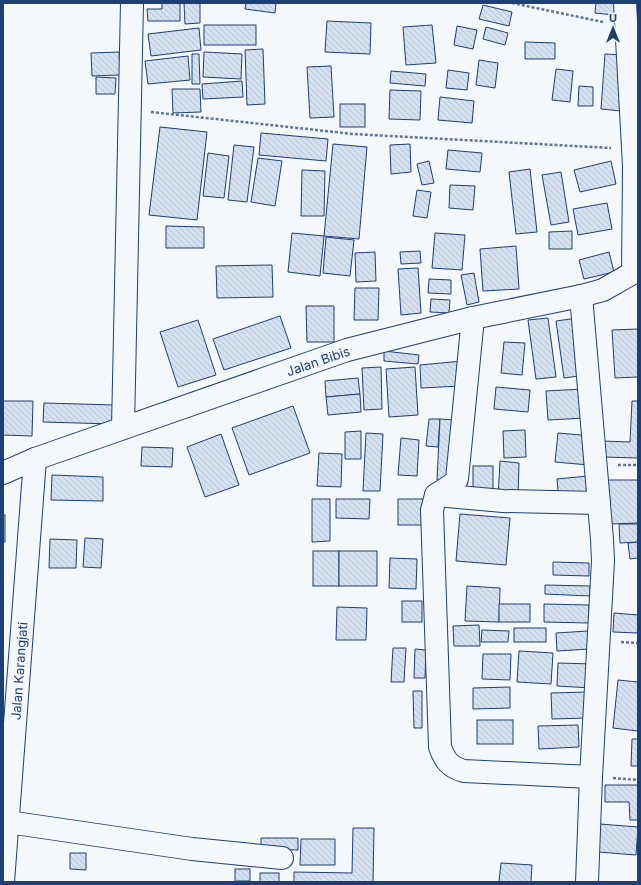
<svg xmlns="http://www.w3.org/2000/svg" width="641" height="885" viewBox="0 0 641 885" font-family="Inter,sans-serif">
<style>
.building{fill:url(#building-back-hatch);stroke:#1d3f73}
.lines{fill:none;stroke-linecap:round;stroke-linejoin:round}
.minor-casing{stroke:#1d3f73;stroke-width:24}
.major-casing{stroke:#1d3f73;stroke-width:24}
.path{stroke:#5e769c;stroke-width:2.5;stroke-dasharray:3 2;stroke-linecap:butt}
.minor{stroke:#f4f7fb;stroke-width:22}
.major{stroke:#f4f7fb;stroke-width:22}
.labels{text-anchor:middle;stroke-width:3;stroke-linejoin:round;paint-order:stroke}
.street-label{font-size:13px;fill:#1d3f73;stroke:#f4f7fb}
</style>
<defs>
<pattern id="building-back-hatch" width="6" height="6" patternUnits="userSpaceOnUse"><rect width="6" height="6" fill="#d5e0f0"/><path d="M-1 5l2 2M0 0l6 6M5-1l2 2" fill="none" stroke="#b6c1d1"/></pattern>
</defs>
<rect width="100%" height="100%" fill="#f4f7fb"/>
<g class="building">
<polygon points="162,3 180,3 180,21 148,21 147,9 162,9"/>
<polygon points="184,3 200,3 200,23 185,24"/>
<polygon points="246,3 276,3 275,13 245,9"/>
<polygon points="596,3 615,3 614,15 595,13"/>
<polygon points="483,5 512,12 509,26 479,19"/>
<polygon points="327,21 371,23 370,54 325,52"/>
<rect x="204" y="25" width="52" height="20"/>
<polygon points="432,25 436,63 406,65 403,27"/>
<polygon points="457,26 477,30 473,49 454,45"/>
<polygon points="486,27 508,33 505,45 483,39"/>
<polygon points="199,28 201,50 151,56 148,34"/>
<polygon points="525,42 555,43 555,59 525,59"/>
<polygon points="263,49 265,104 247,105 245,50"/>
<polygon points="119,52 120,75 92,76 91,53"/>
<polygon points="204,52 242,54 241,79 203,77"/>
<polygon points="192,54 199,54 200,84 192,84"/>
<polygon points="605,54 625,55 621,111 601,109"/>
<polygon points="188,56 190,80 148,84 145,61"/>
<polygon points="479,60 498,63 495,88 476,85"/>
<polygon points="331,66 334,117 310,118 307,67"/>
<polygon points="556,69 573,71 570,102 552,100"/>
<polygon points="448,70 469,73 467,90 446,88"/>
<polygon points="391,71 426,74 425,86 390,83"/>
<polygon points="96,77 116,78 115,94 96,94"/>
<polygon points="242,81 243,97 203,99 202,84"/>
<polygon points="579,86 593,87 593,106 578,106"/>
<polygon points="172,89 200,89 201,112 173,113"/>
<polygon points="390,90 421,91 420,120 389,119"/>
<polygon points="440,97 474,101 472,123 438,120"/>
<rect x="340" y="104" width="25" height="23"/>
<polygon points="160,127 207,132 197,220 149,215"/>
<polygon points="261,133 328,139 326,161 259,155"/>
<polygon points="333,144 367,147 359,239 324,236"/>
<polygon points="410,144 411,172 391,174 390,145"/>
<polygon points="234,145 254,147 247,202 228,200"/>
<polygon points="448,150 482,153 480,172 446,169"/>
<polygon points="208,153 229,156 224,198 203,196"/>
<polygon points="258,158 282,161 275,206 251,202"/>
<polygon points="429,161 434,183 422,185 417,164"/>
<polygon points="611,161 616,184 580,192 574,170"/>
<polygon points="530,169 537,232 516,234 509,172"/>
<polygon points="302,170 325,171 324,216 301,216"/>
<polygon points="561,172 569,222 551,225 542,175"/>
<polygon points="450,185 475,186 473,210 449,208"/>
<polygon points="417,190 431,192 427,218 413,216"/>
<polygon points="607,203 612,229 578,235 573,209"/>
<polygon points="166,226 204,227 204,248 166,248"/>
<polygon points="572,231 572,249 549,249 549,232"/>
<polygon points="292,233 324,236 320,276 288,272"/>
<polygon points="435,233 465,235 462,270 432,268"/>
<polygon points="326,237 354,240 350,276 323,273"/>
<polygon points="516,246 519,289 483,291 480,249"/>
<polygon points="420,251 421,263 401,264 400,252"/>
<polygon points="375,252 376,281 356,282 355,253"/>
<polygon points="609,252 614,272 584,279 579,260"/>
<polygon points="272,265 273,297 217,298 216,266"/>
<polygon points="418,268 421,313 401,315 398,269"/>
<polygon points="474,273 479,302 467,305 461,275"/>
<polygon points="429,279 451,280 451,294 428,293"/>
<polygon points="355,288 379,288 378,320 354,320"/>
<polygon points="431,299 450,300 449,313 430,312"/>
<polygon points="306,306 334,306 334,342 307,342"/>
<polygon points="280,316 291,348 224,370 213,339"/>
<polygon points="548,318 556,377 536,379 528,320"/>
<polygon points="578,318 586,375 564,378 556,321"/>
<polygon points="198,320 216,375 178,387 160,332"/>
<polygon points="638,329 638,377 615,378 612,330"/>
<polygon points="504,342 525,343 522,375 501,373"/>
<polygon points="384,351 419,355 418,364 384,361"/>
<polygon points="462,361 461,386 421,388 420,365"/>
<polygon points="381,367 382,409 364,410 362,368"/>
<polygon points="415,367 418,415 389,417 386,369"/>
<polygon points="358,378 360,394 326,397 325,381"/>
<polygon points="496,387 530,390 528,412 494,409"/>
<polygon points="583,389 585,418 548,420 546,391"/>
<polygon points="360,394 361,412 328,415 326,397"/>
<polygon points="3,401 33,401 32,436 3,435"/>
<polygon points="632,401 638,401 638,458 602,457 602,441 630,442"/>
<polygon points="44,403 114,405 113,424 43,422"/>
<polygon points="293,406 310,453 249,475 232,428"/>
<polygon points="429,419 440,419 438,447 426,446"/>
<polygon points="440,419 454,420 451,480 437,480"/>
<polygon points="525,430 526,457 504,458 503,431"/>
<polygon points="361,431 361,459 345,459 345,432"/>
<polygon points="366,433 383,434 380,491 363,491"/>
<polygon points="558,433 592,436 589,465 555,462"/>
<polygon points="221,434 239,485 205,497 187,447"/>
<polygon points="401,438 419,440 417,476 398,475"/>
<polygon points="142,447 173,448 172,467 141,466"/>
<polygon points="319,453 342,454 341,487 317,486"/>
<polygon points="500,461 519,463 518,498 498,497"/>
<rect x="473" y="466" width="20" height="26"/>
<polygon points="52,475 103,477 103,501 51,500"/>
<polygon points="588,476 591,497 559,501 557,479"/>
<polygon points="608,480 638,480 638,523 609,524"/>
<polygon points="312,499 330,499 330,541 312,542"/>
<polygon points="336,499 370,499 369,519 336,518"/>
<rect x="398" y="499" width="25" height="26"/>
<polygon points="460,514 510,518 506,565 456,561"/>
<rect x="3" y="515" width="2" height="27"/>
<polygon points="619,524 638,524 638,542 620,543"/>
<polygon points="85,538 103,539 101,568 83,567"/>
<polygon points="50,539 77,540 76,568 49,568"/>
<polygon points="638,542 638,558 630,559 628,543"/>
<rect x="313" y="551" width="26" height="35"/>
<rect x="339" y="551" width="38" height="35"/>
<polygon points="390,558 417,559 416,589 389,588"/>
<polygon points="553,562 589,563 589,576 553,575"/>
<polygon points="545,585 590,586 590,596 545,594"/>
<polygon points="467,586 500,588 499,622 465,621"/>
<rect x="402" y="601" width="20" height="21"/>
<rect x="499" y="604" width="31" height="18"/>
<polygon points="544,604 589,605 589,623 544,622"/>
<polygon points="337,607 367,608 366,640 336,640"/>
<polygon points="614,613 638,615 638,633 613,632"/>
<polygon points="479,625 480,646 454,646 453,626"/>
<rect x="514" y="628" width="32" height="14"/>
<polygon points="482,630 509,631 508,642 481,642"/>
<polygon points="588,631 589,649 557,651 556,633"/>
<polygon points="393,648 406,648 404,682 391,682"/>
<polygon points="415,649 426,650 425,678 414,678"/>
<polygon points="519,651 553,653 551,684 517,682"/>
<polygon points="483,654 511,654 510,680 482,679"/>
<polygon points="558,663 593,664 592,688 557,686"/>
<polygon points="618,680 638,682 638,731 613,728"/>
<polygon points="510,687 510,708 473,709 473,688"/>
<polygon points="413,691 422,691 422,728 414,728"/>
<polygon points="587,692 587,718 552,719 551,693"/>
<rect x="477" y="720" width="36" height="24"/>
<polygon points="578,725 579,747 539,749 538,726"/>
<polygon points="632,739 638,739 638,766 631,766"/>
<polygon points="605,785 638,785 638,820 630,820 629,802 605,802"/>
<polygon points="600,824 638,827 636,855 598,852"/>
<polygon points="353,828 374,828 373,882 294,882 294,872 352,873"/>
<polygon points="261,838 298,838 298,850 261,849"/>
<polygon points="301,839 335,839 335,865 300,865"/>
<polygon points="70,853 86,853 86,870 70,869"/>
<polygon points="501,863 532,865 531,882 499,882"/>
<rect x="235" y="869" width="15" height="12"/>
<rect x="260" y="873" width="19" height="9"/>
</g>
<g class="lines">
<defs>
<g id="minor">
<polyline points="625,3 634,166 633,273"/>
<polyline points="581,296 602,539 603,561 591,777 587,882"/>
<path d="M473,318L457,479L453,484L436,495L432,510L440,747C445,761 450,767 464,771L591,777"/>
<polyline points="123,428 132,3"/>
<polyline points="436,495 503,501 599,503"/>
<polyline points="8,822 192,849 282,858"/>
<polyline points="3,882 35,459"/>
</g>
<polyline id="major" points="3,473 35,459 347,350 473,318 581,296 603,290 638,270"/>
</defs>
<use href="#minor" class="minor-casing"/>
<use href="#major" class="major-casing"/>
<g class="path">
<polyline points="512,3 603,22"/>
<polyline points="151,112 353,134 611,148"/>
<polyline points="618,465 638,465"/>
<polyline points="621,642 638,643"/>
<polyline points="613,778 638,780"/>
</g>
<use href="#minor" class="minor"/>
<use href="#major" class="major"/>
</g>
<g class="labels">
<g class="street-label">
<text transform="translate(318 361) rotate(-19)" y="5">Jalan Bibis</text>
<text transform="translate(19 671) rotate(-86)" y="5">Jalan Karangjati</text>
</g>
</g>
<rect width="641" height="885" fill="none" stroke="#1d3f73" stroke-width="8"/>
<g transform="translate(613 28)" stroke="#f4f7fb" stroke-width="3" paint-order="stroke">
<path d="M0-3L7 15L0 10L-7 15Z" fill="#1d3f73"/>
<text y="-6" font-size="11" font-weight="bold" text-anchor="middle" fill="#1d3f73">U</text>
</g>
</svg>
